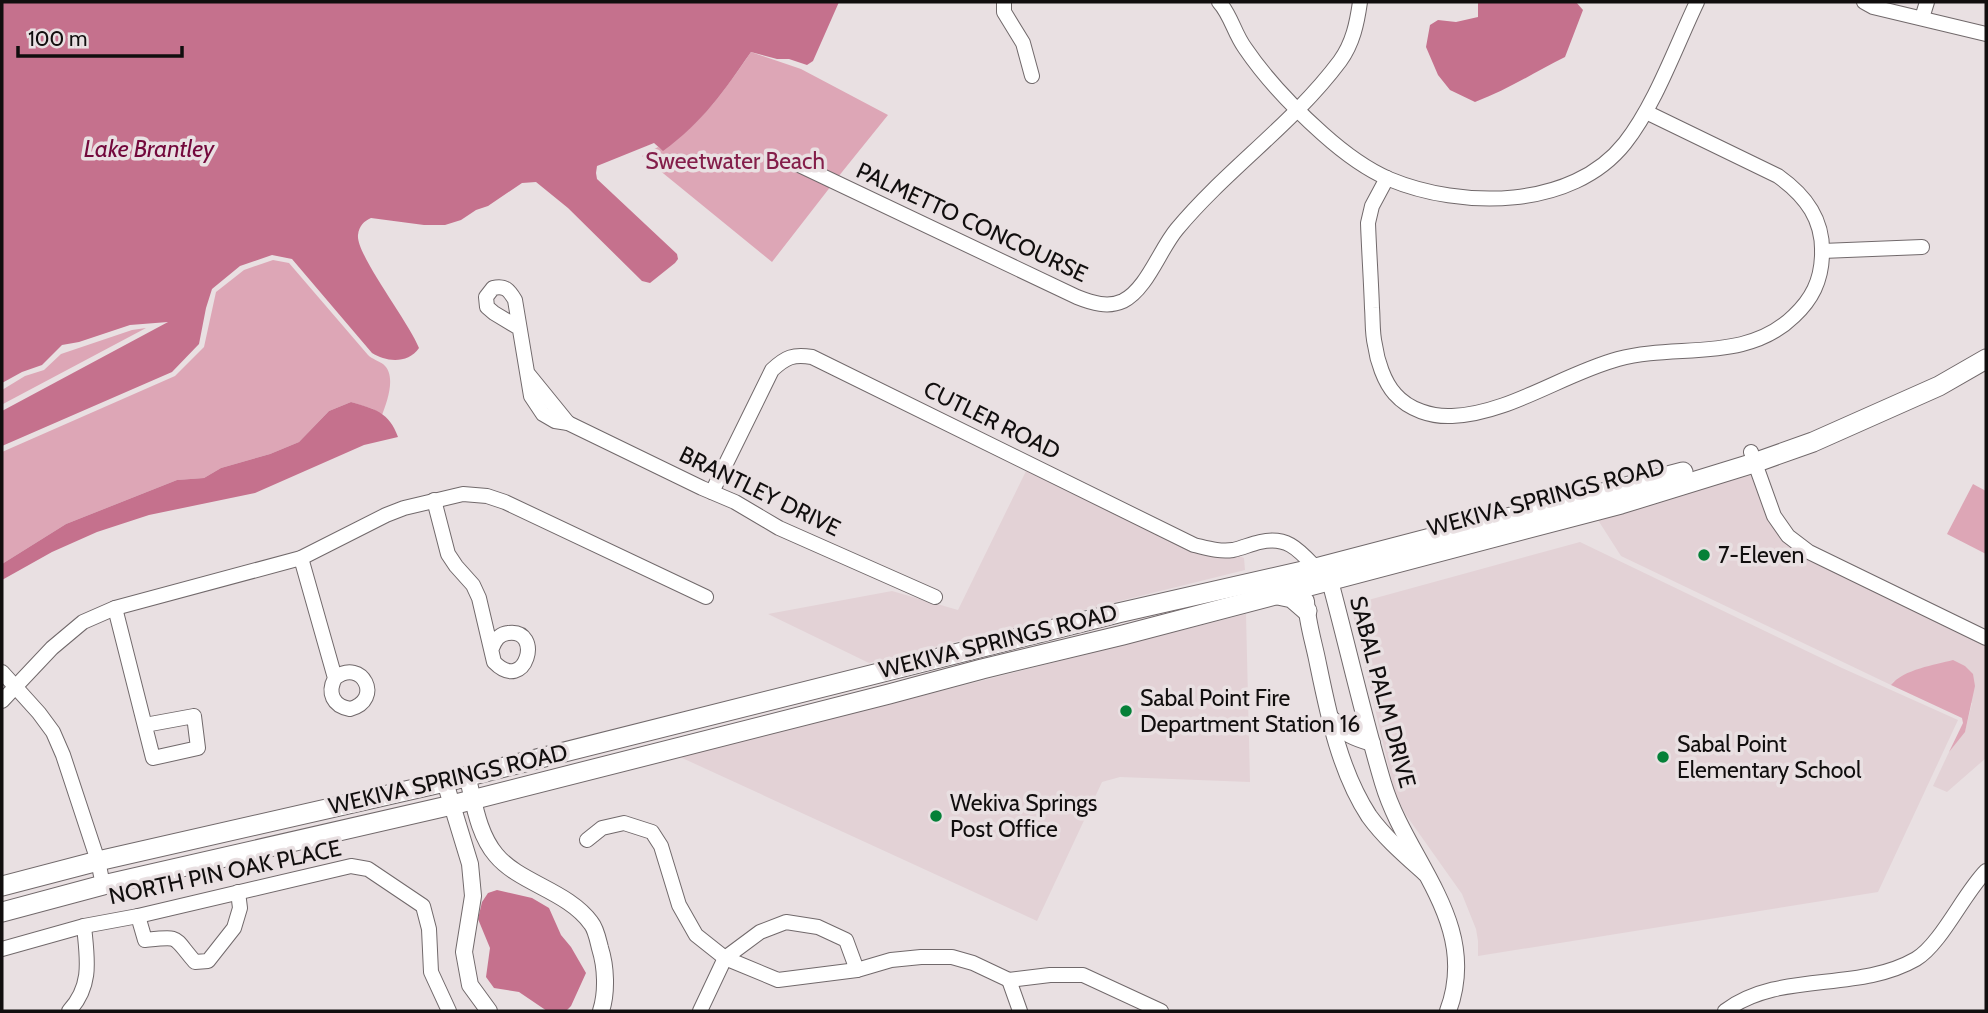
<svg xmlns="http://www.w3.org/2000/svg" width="1988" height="1013" viewBox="0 0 1988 1013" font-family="Cabin,sans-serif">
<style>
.built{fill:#e3d2d6}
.green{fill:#dda6b6}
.water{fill:#c5718d}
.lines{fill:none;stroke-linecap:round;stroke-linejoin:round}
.minor-casing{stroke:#71696b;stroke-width:16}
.tertiary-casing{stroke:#71696b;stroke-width:18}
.secondary-casing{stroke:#71696b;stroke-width:21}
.minor{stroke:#fff;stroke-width:14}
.tertiary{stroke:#fff;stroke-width:16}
.secondary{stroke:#fff;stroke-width:19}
.poi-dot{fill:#058038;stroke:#e9e0e2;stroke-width:2.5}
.labels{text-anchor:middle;stroke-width:7;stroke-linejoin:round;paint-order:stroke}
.park-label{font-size:23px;fill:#841e4a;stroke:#e9e0e2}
.street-label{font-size:23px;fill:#110e0e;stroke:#e9e0e2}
.poi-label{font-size:23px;fill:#110e0e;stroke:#e9e0e2;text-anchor:start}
.water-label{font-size:24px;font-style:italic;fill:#73093c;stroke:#e9e0e2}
</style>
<rect width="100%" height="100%" fill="#e9e0e2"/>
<g class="built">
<polygon points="1027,469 1192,550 1237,555 1244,558 1245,570 869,663 768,614 892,591 958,610"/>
<polygon points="1752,475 1785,540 1986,644 1986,758 1947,792 1933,786 1949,752 1965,731 1972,703 1894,681 1891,685 1621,556 1596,517"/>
<polygon points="1580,542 1842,668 1958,720 1878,892 1478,956 1478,941 1476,929 1462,894 1406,815 1395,794 1353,615 1356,606 1361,602"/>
<polygon points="1246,614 1250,782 1120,777 1102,782 1037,921 680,757"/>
</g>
<g class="green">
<path d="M751,52L801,69L888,115L838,177L793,156L789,166L831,186L772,262L642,156L658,147L663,150C703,122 724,91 751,52Z"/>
<path d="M273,260L289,263L368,355C372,359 379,361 383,364C397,375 387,402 382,415L373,409L351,402L329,411L299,442L270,454L221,468L204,478L177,480L66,524L2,564V452L175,376L204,347L216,292L244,270Z"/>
<polygon points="146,328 3,404 2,405 2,390 25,376 44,370 61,354 132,330"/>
<polygon points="1973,484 1986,491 1986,554 1947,534"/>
<path d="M1953,660L1965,666L1973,674L1975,686L1965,732L1949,752L1963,723L1962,718L1891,685C1904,669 1935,665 1953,660Z"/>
</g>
<g class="water">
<path d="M2,2H839L813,61L807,65L789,59H777L751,52C723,92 704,121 663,151L654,143L597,166L596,173L597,179L677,254L678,259L675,263L650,283L642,281L568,208L536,182L522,183L488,206L476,210L461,220L445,225H424L371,218C364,221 359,226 358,235C356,255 409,322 419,348C408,364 386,362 372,353L292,259L272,255L240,266L212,289L206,308L199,344L172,372L2,446V411L168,322L130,325L79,342L62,345L42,365L22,372L2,383Z"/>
<path d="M1478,2H1576L1583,10L1565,57C1535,72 1507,90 1475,102L1450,90L1438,75L1426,47L1430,25L1438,20L1456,22L1478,17Z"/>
<path d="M351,402C375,409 389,412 398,437L364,445L255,493L149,515L97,532L52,552L2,580V564L66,524L177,480L204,478L221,468L270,454L299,442L329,411Z"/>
<polygon points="497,890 532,898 549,908 561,935 571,947 586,973 571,1006 566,1011 547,1011 519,992 494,988 486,977 490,948 478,919 482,902 488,893"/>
</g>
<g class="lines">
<defs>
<g id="minor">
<polyline points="1004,2 1004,12 1023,43 1032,76"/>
<path d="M1219,2C1231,15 1234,33 1245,48C1266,79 1295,109 1323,134C1342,151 1366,169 1389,179C1461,209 1572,210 1625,143C1655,105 1676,46 1697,2"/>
<polyline points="1864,2 1873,7 1986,34"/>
<polyline points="1922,18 1927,2"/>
<path d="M797,164L1077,297C1092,303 1108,308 1123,301C1147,289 1160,249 1177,229C1227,169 1293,124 1340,61C1353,43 1357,23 1360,2"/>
<path d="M1387,178L1372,206L1368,223C1369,251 1371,279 1372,308C1373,320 1372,333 1375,345C1377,360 1384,382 1395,394C1409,410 1432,417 1452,416C1508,414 1563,374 1618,359C1677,343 1746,363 1794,316C1812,299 1821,281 1822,256C1824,220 1806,196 1778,176L1646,112"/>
<polyline points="1822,251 1922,247"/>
<path d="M519,328L494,313L487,307L486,297L493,288C505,285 509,290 515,300L531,396L543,414L555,421L568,423L702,488L735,502L779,528L935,597"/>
<polyline points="529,375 568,423"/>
<polyline points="1751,452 1774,516 1788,536 1809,552 1986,638"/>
<path d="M712,492L772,370C786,357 793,354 812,357L1194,545C1207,548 1219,552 1233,550C1242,548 1251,544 1260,542C1287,536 1298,549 1316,568"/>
<path d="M434,500L448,554L456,566L473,585L479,598L494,662C526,695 544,628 508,633C499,634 495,640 492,648"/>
<path d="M301,558L335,678C327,693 333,706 350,709C384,700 362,657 335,678"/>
<polyline points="115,608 153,758 198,748 194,716 145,725"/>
<polyline points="2,672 39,713 53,732 63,755 98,861 103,885"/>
<polyline points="2,701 52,648 83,622 115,608 301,558 386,515 404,508 463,494 487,496 505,502 706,597"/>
<polyline points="587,840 602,828 624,823 652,832 661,846 679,905 696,935 725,958 778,980 857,970 891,960 921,957 952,957 973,963 1009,980"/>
<path d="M138,916L145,940C182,936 172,936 195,962L208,961L234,928L240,908L238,892"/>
<polyline points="2,949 84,926 138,916 351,866 368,869 423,906 429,929 431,972 449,1011"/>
<polyline points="1009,980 1050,975 1083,975 1161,1011"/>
<polyline points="1009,980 1020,1011"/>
<path d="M69,1011C93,985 87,958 84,926"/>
<polyline points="700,1011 725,958 760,932 786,922 818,927 846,940 857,970"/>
<path d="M1725,1011C1780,970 1857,993 1916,959C1941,944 1964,893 1986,871"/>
</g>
<g id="tertiary">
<path d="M1321,573L1330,581C1348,648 1363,716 1383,783C1406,861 1481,923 1448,1011"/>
<path d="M1306,601C1307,621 1313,640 1317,659C1328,712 1339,770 1369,816C1385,838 1405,855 1425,873"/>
<path d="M1333,720C1344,734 1355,738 1372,743"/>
<path d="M467,775C474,802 478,834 496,855C519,883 568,891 591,923C596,929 598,940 600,948C606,967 607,992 601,1011"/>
<polyline points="445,782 470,864 473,896 464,952 470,985 489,1011"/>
</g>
<g id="secondary">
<polyline points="1278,595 1292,598 1307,611"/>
<polyline points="2,886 98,861 445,782 1118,613 1316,568 1683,472"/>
<polyline points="2,912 103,885 452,805 889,694 982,669 1123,635 1621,504 1754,463 1813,442 1939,386 1986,359"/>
</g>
</defs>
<use href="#minor" class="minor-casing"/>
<use href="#tertiary" class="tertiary-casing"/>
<use href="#secondary" class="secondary-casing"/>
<use href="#minor" class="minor"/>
<use href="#tertiary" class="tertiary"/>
<use href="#secondary" class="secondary"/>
</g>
<g class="poi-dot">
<circle cx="1704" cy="555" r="7"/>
<circle cx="1126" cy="711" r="7"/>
<circle cx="1663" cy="757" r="7"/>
<circle cx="936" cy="816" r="7"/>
</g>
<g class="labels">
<g class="park-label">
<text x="735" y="169">Sweetwater Beach</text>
</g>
<g class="street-label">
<text transform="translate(972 222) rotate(25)" y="8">PALMETTO CONCOURSE</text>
<text transform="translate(992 420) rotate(26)" y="8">CUTLER ROAD</text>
<text transform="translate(760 491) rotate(26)" y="8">BRANTLEY DRIVE</text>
<text transform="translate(1546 497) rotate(-15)" y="8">WEKIVA SPRINGS ROAD</text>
<text transform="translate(998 641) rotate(-14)" y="8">WEKIVA SPRINGS ROAD</text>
<text transform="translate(1383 692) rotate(75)" y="8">SABAL PALM DRIVE</text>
<text transform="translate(448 779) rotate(-13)" y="8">WEKIVA SPRINGS ROAD</text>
<text transform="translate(225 872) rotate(-12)" y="8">NORTH PIN OAK PLACE</text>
</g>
<g class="poi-label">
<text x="1718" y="563">7-Eleven</text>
<text x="1140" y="706">Sabal Point Fire<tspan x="1140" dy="26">Department Station 16</tspan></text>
<text x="1677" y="752">Sabal Point<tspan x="1677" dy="26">Elementary School</tspan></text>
<text x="950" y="811">Wekiva Springs<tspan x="950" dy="26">Post Office</tspan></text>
</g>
<g class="water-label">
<text x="149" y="157">Lake Brantley</text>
</g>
</g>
<rect width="1988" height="1013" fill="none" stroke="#110e0e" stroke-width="7"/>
<path d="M18 46v10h164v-10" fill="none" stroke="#110e0e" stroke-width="3.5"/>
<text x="28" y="46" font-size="21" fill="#110e0e" stroke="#e9e0e2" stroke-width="5" paint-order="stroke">100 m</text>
</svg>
